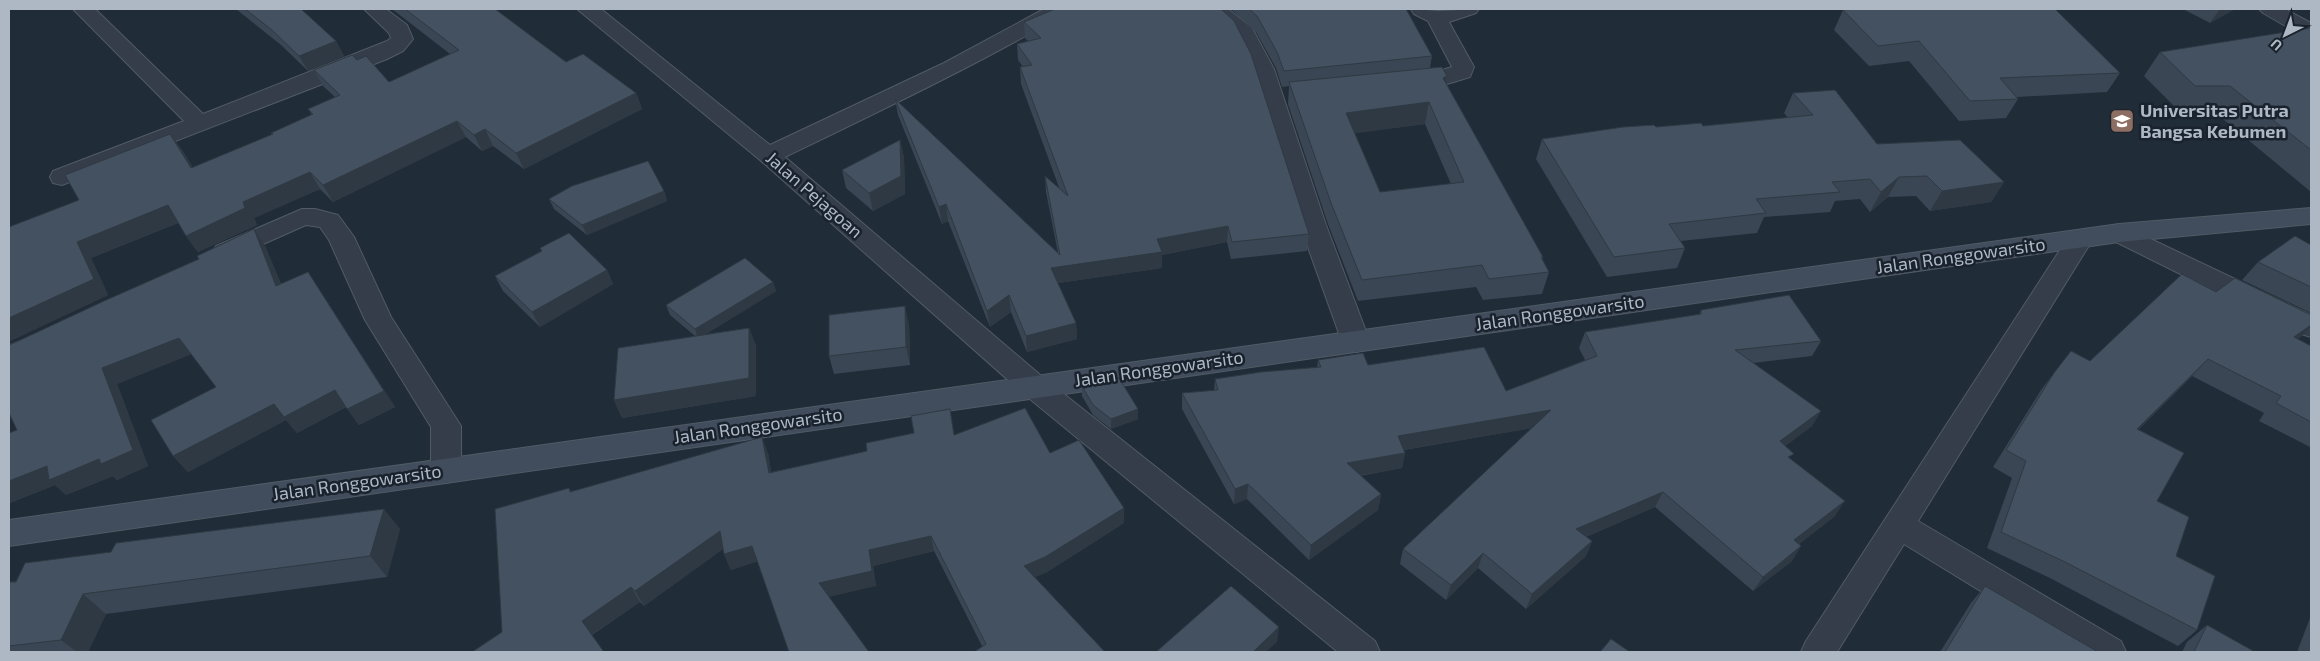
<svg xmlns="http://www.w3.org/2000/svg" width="2320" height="661" viewBox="0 0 2320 661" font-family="'Exo 2',sans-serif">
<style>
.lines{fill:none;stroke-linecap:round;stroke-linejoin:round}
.minor-casing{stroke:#515b66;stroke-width:2}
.secondary-casing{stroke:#515b66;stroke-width:2}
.minor{fill:#343d49;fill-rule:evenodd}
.secondary{fill:#414d5c;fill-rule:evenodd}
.wall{fill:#3a4653;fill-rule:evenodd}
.shaded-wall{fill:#2f3943}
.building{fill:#435160;stroke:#2f3943;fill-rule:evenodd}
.labels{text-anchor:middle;stroke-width:5;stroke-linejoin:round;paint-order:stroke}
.poi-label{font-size:18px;font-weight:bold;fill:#aeb8c5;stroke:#19222d;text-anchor:start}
.street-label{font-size:18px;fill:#aeb8c5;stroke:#19222d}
</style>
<rect width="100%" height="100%" fill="#202c38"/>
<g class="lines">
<defs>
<g id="minor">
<polygon points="73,9 95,9 203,114 387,41 391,38 389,33 364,9 386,9 407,25 413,39 403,51 387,59 62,185 53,183 50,177 53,171 184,121"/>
<path d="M577,9H601L770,145L944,63L1044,9H1069L1066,13C975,66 880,111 785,157L1045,379L1375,641L1380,652H1338L1025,395L760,160Z"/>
<polygon points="1206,9 1228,9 1252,28 1274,69 1326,225 1370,342 1366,349 1356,352 1346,349 1342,342 1300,225 1252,69 1235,36"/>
<path d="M1411,9L1439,11L1479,9L1476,13L1449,22L1474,67L1470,77C1449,83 1424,93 1402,88L1399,83L1402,78L1429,74L1452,67L1428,21L1414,14Z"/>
<polygon points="2259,9 2285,9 2311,23 2311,37 2303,36 2263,13"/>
<polygon points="302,209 315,209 338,215 354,237 391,317 461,426 461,471 457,480 446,483 435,480 431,471 431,427 365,320 329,240 320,227 306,225 225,261 216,258 212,252 216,246"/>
<polygon points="2119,224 2311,315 2311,337 2301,334 2110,239 2106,233 2110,227"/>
<polygon points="2080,230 2089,233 2093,239 1918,521 2121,641 2126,652 2080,652 1904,544 1837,652 1801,652 1806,641 2071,233"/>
</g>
<polygon id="secondary" points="2311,208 2311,224 2119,242 9,546 9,520 2119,224"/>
</defs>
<use href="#minor" class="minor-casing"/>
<use href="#secondary" class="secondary-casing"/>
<use href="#minor" class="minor"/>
<use href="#secondary" class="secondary"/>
</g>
<g class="wall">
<polygon points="236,9 301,9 336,41 344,56 308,71 281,45"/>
<polygon points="392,9 495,9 566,62 636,93 642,109 524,169 493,146 482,151 466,137 333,202 320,189 254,218 257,225 198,252 186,236 178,223 91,258 108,295 10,341 9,344 265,246 281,284 308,272 395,407 359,425 346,407 297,433 286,420 188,472 173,456 216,387 191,354 117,384 148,466 117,480 113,476 66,495 55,485 10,503 9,502 9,433 17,430 9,413 9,227 79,200 170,134 182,150 193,168 272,134 312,115 308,109 335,97 323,86 314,70 357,60 389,82 450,54"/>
<path d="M1231,9H1406L1432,56L1430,68L1447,76L1446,83L1543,257L1542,260L1549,272L1542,294L1483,300L1476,287L1358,301L1328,224L1288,104L1289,86L1282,87L1276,68L1256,32ZM1425,124L1451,184L1380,192L1354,133Z"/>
<polygon points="1849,9 2055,9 2120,73 2107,92 2017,97 2018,99 2006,118 1959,121 1909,61 1869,66 1834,30 1843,10 1850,9"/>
<polygon points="2183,9 2235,9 2210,23"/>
<polygon points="1024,22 1309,234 1307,251 1231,259 1227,242 1162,255 1162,268 1058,283 1076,323 1077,339 1027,352 1011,312 990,327 948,221 942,224 898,115 895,99 1058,253 1046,192 1045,176 1060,190 1021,84 1020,67 1023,67 1018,60 1017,44 1028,41 1025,38"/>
<polygon points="2311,28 2311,192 2212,110 2178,110 2144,76 2160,52"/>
<polygon points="1793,93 1877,144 2004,182 1991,202 1930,211 1916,196 1888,197 1870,212 1860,199 1835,201 1830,212 1764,217 1757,233 1681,241 1685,248 1677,268 1607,277 1536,159 1542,139 1656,127 1703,126 1788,118 1784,113"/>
<polygon points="900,140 904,158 905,194 873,211 846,188 842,170"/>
<polygon points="664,191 667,201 587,235 554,209 549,199"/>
<polygon points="2311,245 2311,313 2242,280 2258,262"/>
<polygon points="540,248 607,270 613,284 540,327 503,291 495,276 541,251"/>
<polygon points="773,282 776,291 706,334 749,328 756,346 756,396 622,418 614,400 695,336 670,315 666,305"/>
<polygon points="2216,292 2311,315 2311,327 2298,339 2311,346 2311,446 2310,447 2259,421 2264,413 2192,376 2138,430 2157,501 2176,556 2197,630 2178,646 2050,578 1987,548 2012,478 1993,467 2041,390 2071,351 2090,361"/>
<polygon points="1701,310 1821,341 1812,356 1753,363 1821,411 1812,426 1785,446 1790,459 1835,516 1799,544 1801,546 1792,561 1753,591 1655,507 1586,537 1592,541 1586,556 1526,609 1478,568 1446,600 1400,564 1403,549 1532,428 1404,450 1405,453 1402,468 1360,476 1381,494 1378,510 1309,560 1247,499 1234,504 1182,409 1182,393 1214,390 1215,379 1317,367 1318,360 1368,365 1506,391 1585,360 1579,348 1585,332 1699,315"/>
<polygon points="909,324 910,365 834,374 829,356"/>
<polygon points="1082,386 1138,419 1111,429 1093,415 1082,396"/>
<polygon points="954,435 1050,453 1124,508 1124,523 1047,572 1035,577 1105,652 982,646 934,551 873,566 876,586 758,561 731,570 724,554 723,549 644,606 640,602 592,635 502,632 569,488 571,491 768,453 771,472"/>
<polygon points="400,529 387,577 106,614 88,652 9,652 9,582"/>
<polygon points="1985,586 2098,652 1940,652 1971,603"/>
<polygon points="2311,617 2311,652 2297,652 2310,618"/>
<polygon points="2207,625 2255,652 2182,652 2187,642"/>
</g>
<g class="shaded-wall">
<polygon points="2220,9 2235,9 2210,23"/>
<polygon points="336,41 344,56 308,71 299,56"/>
<polygon points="1447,76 1443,97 1443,78"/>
<polygon points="636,93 642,109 524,169 516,153"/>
<polygon points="1429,102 1425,124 1343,135 1346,113"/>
<polygon points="457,121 466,137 333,202 323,185"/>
<polygon points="485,129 493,146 482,151 474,135"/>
<polygon points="170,134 182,150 203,184 191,168"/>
<polygon points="900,140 904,158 905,194 873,211 869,193"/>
<polygon points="310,172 320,189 254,218 257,225 198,252 186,236 243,202"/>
<polygon points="1899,177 1888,197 1870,212 1881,192"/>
<polygon points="2004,182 1991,202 1930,211 1942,191"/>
<polygon points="664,191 667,201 587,235 582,225"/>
<polygon points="946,204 948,221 942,224 939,207"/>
<polygon points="168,205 180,222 91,258 108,295 10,341 9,347 9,318 77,242"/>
<polygon points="1228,226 1227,242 1162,255 1162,268 1052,284 1051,268 1157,239"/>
<polygon points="254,229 265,246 288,302 276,286"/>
<polygon points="607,270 613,284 540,327 532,312"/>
<polygon points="308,272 395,407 359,425 347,409"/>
<polygon points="773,282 776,291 698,339 695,329"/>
<polygon points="1009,295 1011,312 990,327 987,311"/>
<polygon points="905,306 909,324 910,365 906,347"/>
<polygon points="1076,323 1077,339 1027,352 1026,336"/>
<polygon points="2311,325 2311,327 2302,336 2278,355 2294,337"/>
<polygon points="749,328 756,346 756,396 622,418 614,400"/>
<polygon points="179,338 192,354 117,384 148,466 117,480 113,476 66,495 55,485 10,503 9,502 9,481 47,466 99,459 102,368"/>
<polygon points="2208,359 2192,376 2122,446 2137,429"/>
<polygon points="335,390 347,406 297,433 286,420 188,472 173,456 274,404"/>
<polygon points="1138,409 1138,419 1111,429 1111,419"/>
<polygon points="1551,410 1545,426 1395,451 1398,436"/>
<polygon points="1821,411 1812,426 1771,457 1780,441"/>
<polygon points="762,437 768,453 774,488 769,473"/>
<polygon points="1405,453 1402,468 1344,478 1347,463"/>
<polygon points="1248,484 1247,499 1234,504 1235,489"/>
<polygon points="1663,492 1655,507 1570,544 1576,529"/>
<polygon points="1381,494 1378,510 1309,560 1311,545"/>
<polygon points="1845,501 1835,516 1784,555 1794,540"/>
<polygon points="1124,508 1124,523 1047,572 1027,581 1024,566"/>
<polygon points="384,509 400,529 387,577 370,556"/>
<polygon points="720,531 727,546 644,606 635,591"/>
<polygon points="931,536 934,551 873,566 876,586 825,598 819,583 869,550"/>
<polygon points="1592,541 1586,556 1526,609 1532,594"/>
<polygon points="752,546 759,561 731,570 724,554"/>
<polygon points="1801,546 1792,561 1753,591 1763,577"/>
<polygon points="1483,553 1478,568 1446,600 1451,585"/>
<polygon points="631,587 640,602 591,635 582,621"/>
<polygon points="83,594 106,614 88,652 77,652 61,640"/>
<polygon points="1279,627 1277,642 1266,652 1253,652"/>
</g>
<g class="building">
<polygon points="245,9 301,9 336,41 299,56 272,30"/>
<polygon points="405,9 495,9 566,62 583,54 636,93 516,153 485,129 474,135 457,121 323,185 310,172 243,202 245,208 186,236 168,205 77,242 94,279 9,318 9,227 79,200 65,175 170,134 191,168 273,134 271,133 313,114 308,109 340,95 314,70 352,55 357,60 366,56 389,82 459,50"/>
<polygon points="1055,9 1221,9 1234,21 1251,54 1309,234 1232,242 1228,226 1157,239 1162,252 1051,268 1076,323 1026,336 1009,295 987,311 946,204 939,207 895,99 1060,255 1045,176 1068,196 1020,67 1032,65 1017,44 1041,38 1024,22"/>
<polygon points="1249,9 1406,9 1432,56 1284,71 1277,52 1257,16"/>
<polygon points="1855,9 2055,9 2120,73 2000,78 2018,99 1970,101 1919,41 1878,46 1843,10"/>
<polygon points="2311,28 2311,150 2230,86 2195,86 2160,52"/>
<path d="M1442,67L1447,76L1443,78L1543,257H1541L1549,272L1489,279L1482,265L1362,280L1331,203L1289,82ZM1429,102L1464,182L1380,192L1346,113Z"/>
<polygon points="1835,90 1877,144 1960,140 2004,182 1942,191 1927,176 1899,177 1881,192 1870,179 1832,182 1840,192 1756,199 1766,213 1669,224 1685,248 1614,257 1542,139 1623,127 1654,125 1656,127 1701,123 1703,126 1813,115 1793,93"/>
<polygon points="900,140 901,176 869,193 842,170"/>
<polygon points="648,161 664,191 582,225 549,199 572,186"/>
<polygon points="254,229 276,286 308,272 384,391 347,409 335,390 284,417 274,404 173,456 151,420 216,387 179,338 102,368 133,450 101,464 99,459 49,480 47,466 9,481 9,433 17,430 9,413 9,345 16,342 104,301 199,259 197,256"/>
<polygon points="569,233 607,270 532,312 495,276 542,251 540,248"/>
<polygon points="2295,236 2311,245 2311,287 2258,262"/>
<polygon points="745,258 773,282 695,329 666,305"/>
<polygon points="2182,274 2216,292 2235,278 2311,315 2311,325 2294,337 2311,346 2311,422 2276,403 2281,396 2208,359 2137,429 2184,453 2157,501 2189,517 2176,556 2215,576 2197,630 2065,562 2001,532 2026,461 2006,450 2054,373 2071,351 2090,361"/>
<polygon points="1789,295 1821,341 1735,350 1821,411 1780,441 1794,454 1788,457 1845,501 1794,540 1801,546 1763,577 1663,492 1576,529 1592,541 1532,594 1483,553 1451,585 1403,549 1551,410 1398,436 1405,453 1347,463 1381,494 1311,545 1248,484 1235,489 1182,393 1218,390 1215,379 1261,372 1321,367 1318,360 1363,353 1368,365 1484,347 1506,391 1597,356 1585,332 1701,314 1701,310"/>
<polygon points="905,306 906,347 829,356 829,315"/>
<polygon points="749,328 749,378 614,400 618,348"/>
<polygon points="1119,378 1138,409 1111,419 1093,405 1082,386 1096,382"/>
<polygon points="1025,408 1050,453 1079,440 1124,508 1045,557 1024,566 1105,652 974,652 986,644 931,536 869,550 872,571 819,583 869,652 789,652 752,546 724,554 720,531 635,591 631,587 582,621 604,652 472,652 502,632 495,509 569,488 570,492 762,437 769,473 867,451 866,443 914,433 911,416 950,409 954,435"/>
<polygon points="384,509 370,556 83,594 61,640 9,646 9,582 16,582 25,563 111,552 116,543"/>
<polygon points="1231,586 1279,627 1253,652 1156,652"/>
<polygon points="1985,586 2098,652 1945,652"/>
<polygon points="2207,625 2255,652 2194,652"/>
<polygon points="1611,639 1630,652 1600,652"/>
</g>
<defs>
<symbol id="university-square" viewBox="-11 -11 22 22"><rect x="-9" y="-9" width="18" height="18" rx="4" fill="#8d6e63" stroke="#19222d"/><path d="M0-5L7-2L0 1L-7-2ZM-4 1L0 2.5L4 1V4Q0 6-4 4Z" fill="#fff"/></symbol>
</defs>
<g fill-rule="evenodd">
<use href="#university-square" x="2108" y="107" width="28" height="28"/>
</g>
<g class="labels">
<g class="poi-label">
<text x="2140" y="117">Universitas Putra<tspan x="2140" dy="21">Bangsa Kebumen</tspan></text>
</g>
<g class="street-label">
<text transform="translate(814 195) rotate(41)" y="6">Jalan Pejagoan</text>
<text transform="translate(1961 256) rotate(-8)" y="6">Jalan Ronggowarsito</text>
<text transform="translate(1560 313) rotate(-8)" y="6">Jalan Ronggowarsito</text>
<text transform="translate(1159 369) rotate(-8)" y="6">Jalan Ronggowarsito</text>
<text transform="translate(758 426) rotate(-8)" y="6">Jalan Ronggowarsito</text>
<text transform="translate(357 483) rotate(-8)" y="6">Jalan Ronggowarsito</text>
</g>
</g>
<rect width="2320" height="661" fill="none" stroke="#aeb8c5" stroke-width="20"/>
<g transform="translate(2285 35) rotate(222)" stroke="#19222d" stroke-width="4" paint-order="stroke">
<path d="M0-4L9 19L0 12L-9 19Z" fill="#aeb8c5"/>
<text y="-8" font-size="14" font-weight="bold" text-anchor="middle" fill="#aeb8c5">U</text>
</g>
</svg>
